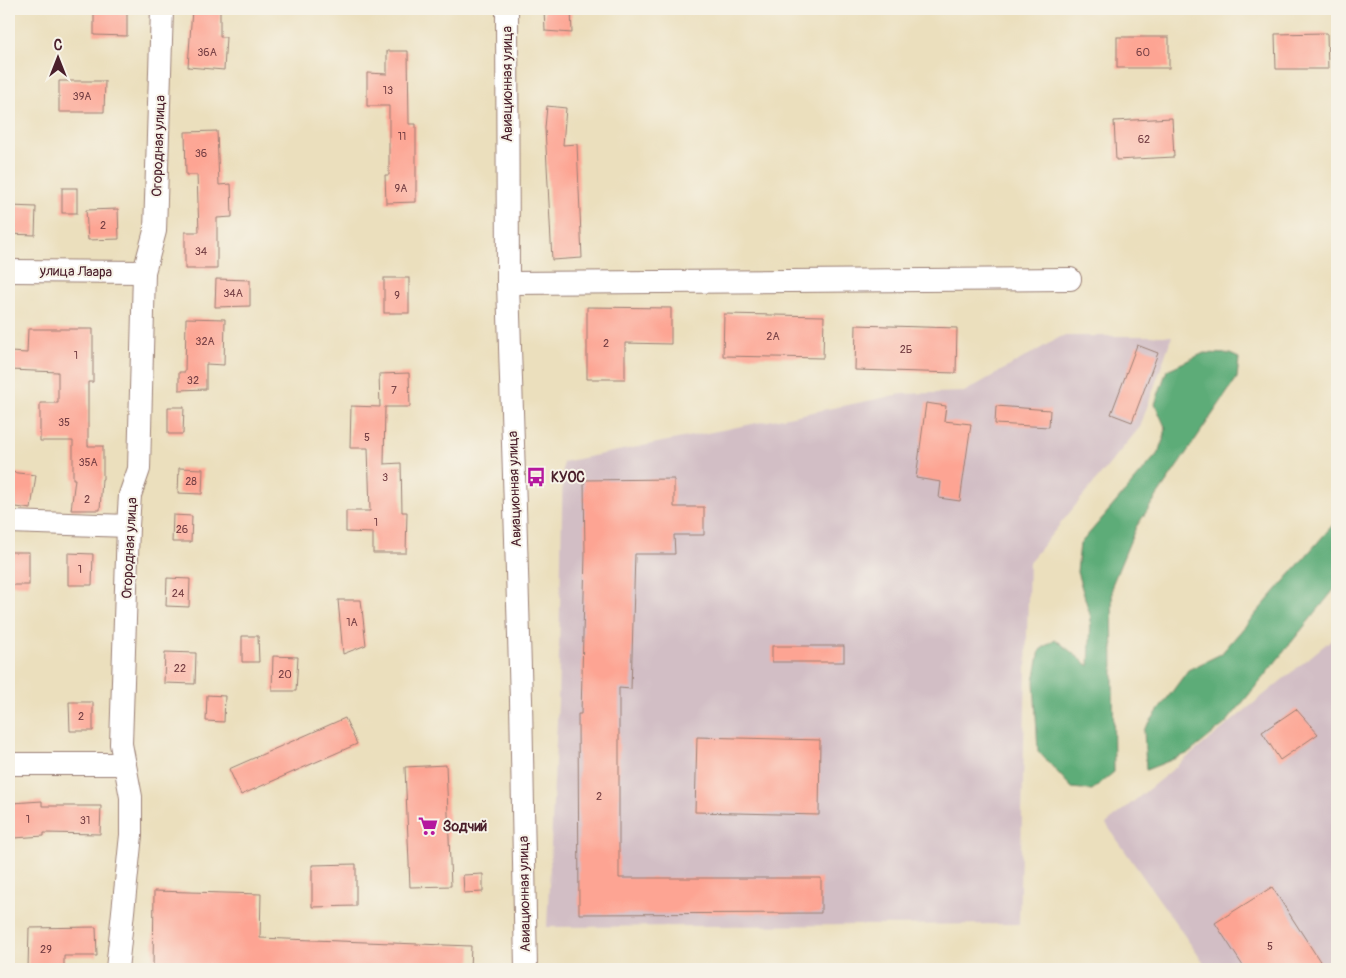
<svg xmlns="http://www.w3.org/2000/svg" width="1346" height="978" viewBox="0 0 1346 978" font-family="Pangolin,sans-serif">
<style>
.industrial{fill:#d2bec5}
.forest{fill:#5dac78;stroke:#546652}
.building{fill:#fda493}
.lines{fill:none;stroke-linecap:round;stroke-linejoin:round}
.minor-casing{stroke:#9a7f74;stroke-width:24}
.minor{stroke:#fff;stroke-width:22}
.labels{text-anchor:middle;stroke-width:4;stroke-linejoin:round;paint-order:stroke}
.number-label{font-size:11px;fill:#774045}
.street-label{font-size:14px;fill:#4a1f2b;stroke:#f7f3e8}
.poi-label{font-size:14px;font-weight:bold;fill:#4a1f2b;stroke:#f7f3e8;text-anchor:start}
</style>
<rect width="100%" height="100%" fill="#f7f3e8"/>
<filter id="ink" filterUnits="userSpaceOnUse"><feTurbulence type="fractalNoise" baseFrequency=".02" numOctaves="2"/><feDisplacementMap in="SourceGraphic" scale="10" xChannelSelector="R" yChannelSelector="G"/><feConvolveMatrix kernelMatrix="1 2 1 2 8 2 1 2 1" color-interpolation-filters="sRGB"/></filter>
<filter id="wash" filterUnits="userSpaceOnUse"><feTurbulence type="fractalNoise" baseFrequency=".0096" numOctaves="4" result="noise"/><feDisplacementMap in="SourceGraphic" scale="20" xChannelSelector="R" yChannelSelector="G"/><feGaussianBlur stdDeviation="1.12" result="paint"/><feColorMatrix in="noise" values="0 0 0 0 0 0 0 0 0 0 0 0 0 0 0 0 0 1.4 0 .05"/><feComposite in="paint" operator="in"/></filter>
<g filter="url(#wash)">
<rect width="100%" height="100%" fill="#ebdfbd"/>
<g class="industrial">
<polygon points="1062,336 1172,336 1140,427 1029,562 1019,924 547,927 558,701 563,462 902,394 964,392"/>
<polygon points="1337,635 1337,969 1208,969 1106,824"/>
</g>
<g class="forest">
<polygon points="1204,353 1230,354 1239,358 1237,378 1136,527 1112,585 1114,772 1092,790 1072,788 1038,751 1034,681 1040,650 1055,639 1089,666 1091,618 1077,572 1080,544 1160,451 1166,429 1155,404 1167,370"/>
<polygon points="1337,520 1337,586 1226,723 1189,753 1146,770 1144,730 1188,670 1221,654"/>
</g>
<g id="blocks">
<g class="building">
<polygon points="192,9 220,9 220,37 226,37 224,70 188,67"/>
<polygon points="544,9 571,9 572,33 545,31"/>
<polygon points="94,12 127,13 127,36 94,35"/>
<polygon points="1327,33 1328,69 1276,69 1275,34"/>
<rect x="1117" y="37" width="52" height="31"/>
<polygon points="387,51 408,51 409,124 416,124 416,202 386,203 385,175 389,175 389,106 367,106 367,73 387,74"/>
<polygon points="59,81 105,81 104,112 59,112"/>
<polygon points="547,106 566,108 563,145 577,144 582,258 552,260 545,128"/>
<polygon points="1172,118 1174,157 1116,160 1114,121"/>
<polygon points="217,131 219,185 231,184 232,217 217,218 217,269 185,269 185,232 199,232 197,175 186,175 185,132"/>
<rect x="62" y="188" width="15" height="25"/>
<polygon points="10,206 36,207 35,235 9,234"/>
<polygon points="118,209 119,239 88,240 86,210"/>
<rect x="384" y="278" width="25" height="35"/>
<polygon points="216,279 250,280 250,306 215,307"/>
<polygon points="587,307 671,308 671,344 625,343 625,379 587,379"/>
<polygon points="724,314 824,316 823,358 723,356"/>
<polygon points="186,318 225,319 224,365 206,364 206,389 179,390 179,372 185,372"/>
<polygon points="856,325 957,328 956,373 855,370"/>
<polygon points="28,329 93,329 93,382 88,382 88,446 103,446 103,479 102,479 100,510 71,510 75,479 73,479 73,441 40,441 40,403 58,403 58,372 10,370 10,352 27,353"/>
<polygon points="1137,345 1158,353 1132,422 1111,414"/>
<polygon points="409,373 410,407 385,407 384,464 401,463 402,512 407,512 406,553 373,553 373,533 346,532 346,511 370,511 368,448 350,448 351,406 380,407 379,374"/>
<polygon points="926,403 946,406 944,421 971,424 960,501 939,498 941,482 916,478"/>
<polygon points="996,406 1050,410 1049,427 995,424"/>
<polygon points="168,407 184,407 183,434 168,434"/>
<polygon points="179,468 203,469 202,494 178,493"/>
<polygon points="9,472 36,475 31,509 9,506"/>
<polygon points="674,479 674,507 704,507 704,535 674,535 675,554 635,554 631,689 619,688 619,878 821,878 821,913 579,914 578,714 581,714 585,554 584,480"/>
<polygon points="173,515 192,516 191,542 172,542"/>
<rect x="9" y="552" width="20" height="33"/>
<polygon points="68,553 93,554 92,585 68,585"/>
<polygon points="167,578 190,579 189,607 166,606"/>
<polygon points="338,600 361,600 366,645 343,654"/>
<polygon points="242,636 258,636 259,662 242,662"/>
<rect x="772" y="646" width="72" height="16"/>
<polygon points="165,652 196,653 195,684 164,683"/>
<polygon points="273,656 298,657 296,691 272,691"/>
<polygon points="207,695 225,696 224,722 206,721"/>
<polygon points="69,702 93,702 93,731 70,731"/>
<polygon points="1296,709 1318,734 1280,760 1262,732"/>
<polygon points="345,718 357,744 241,795 229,769"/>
<polygon points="697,737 820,740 819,815 695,812"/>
<polygon points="446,765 451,886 410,887 405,767"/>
<polygon points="42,801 42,806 101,806 100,834 44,833 44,836 14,838 12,803"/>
<polygon points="356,864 356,906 312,907 312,865"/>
<polygon points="483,874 483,892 464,893 463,875"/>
<polygon points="1272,887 1325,969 1245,969 1215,923"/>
<polygon points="154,891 261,894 260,938 471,946 470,969 153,969"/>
<polygon points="96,927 97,956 64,956 64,969 28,969 29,928"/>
</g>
</g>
</g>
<g filter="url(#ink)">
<use href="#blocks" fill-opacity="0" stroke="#9a7f74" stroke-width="1"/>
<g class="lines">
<defs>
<g id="minor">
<polyline points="507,9 508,283 521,700 526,969"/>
<polyline points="9,271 144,272"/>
<polyline points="508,283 1070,279"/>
<polyline points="9,522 128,526"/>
<polyline points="9,764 125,764"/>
<polyline points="117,969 131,835 131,797 121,744 128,526 130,495 139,469 144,272 155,231 162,9"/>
</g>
</defs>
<use href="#minor" class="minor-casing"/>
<use href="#minor" class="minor"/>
</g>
</g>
<defs>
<symbol id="bus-bare" viewBox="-9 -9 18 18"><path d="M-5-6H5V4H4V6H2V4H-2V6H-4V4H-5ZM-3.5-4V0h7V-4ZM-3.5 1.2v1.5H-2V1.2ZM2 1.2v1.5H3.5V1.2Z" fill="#b5179e" stroke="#f7f3e8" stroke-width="2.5" paint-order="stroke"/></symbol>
<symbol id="supermarket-bare" viewBox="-9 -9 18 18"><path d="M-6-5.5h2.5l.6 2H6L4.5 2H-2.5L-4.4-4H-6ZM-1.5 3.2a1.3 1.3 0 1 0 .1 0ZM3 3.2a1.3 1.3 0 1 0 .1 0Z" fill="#b5179e" stroke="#f7f3e8" stroke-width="2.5" paint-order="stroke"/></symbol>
</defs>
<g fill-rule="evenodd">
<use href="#bus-bare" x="522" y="463" width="28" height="28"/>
<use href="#supermarket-bare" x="414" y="812" width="28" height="28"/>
</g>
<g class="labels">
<g class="number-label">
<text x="207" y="56">36А</text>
<text x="1143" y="56">60</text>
<text x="388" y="94">13</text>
<text x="82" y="100">39А</text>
<text x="402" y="140">11</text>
<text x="1144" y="143">62</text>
<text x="201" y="157">36</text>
<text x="401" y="192">9А</text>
<text x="103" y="229">2</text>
<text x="201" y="255">34</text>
<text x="233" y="297">34А</text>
<text x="397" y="299">9</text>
<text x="773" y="340">2А</text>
<text x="205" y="345">32А</text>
<text x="606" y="347">2</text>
<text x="906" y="353">2Б</text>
<text x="76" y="359">1</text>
<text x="193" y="384">32</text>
<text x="394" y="394">7</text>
<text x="64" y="426">35</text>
<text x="367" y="441">5</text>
<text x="88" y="466">35А</text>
<text x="385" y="481">3</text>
<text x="191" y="485">28</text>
<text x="87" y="503">2</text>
<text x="376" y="526">1</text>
<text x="182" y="533">26</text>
<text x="80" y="573">1</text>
<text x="178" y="597">24</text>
<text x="352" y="626">1А</text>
<text x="180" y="672">22</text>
<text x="285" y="678">20</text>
<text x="81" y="720">2</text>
<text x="599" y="800">2</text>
<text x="28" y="823">1</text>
<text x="85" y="824">31</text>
<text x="1270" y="950">5</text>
<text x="46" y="953">29</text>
</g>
<g class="street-label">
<text transform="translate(507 84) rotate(-90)" y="5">Авиационная улица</text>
<text transform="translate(158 146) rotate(-88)" y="5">Огородная улица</text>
<text transform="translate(76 271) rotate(1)" y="5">улица Лаара</text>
<text transform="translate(514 489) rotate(-92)" y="5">Авиационная улица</text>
<text transform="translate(129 548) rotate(-87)" y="5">Огородная улица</text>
<text transform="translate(524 894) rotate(-91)" y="5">Авиационная улица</text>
</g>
<g class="poi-label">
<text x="551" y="482">КУОС</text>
<text x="443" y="831">Зодчий</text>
</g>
</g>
<rect width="1346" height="978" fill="none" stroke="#f7f3e8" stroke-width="30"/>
<g transform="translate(58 58)" stroke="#f7f3e8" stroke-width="4" paint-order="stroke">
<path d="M0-4L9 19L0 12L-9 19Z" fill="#4a1f2b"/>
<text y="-8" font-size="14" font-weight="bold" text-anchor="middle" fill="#4a1f2b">С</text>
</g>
</svg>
